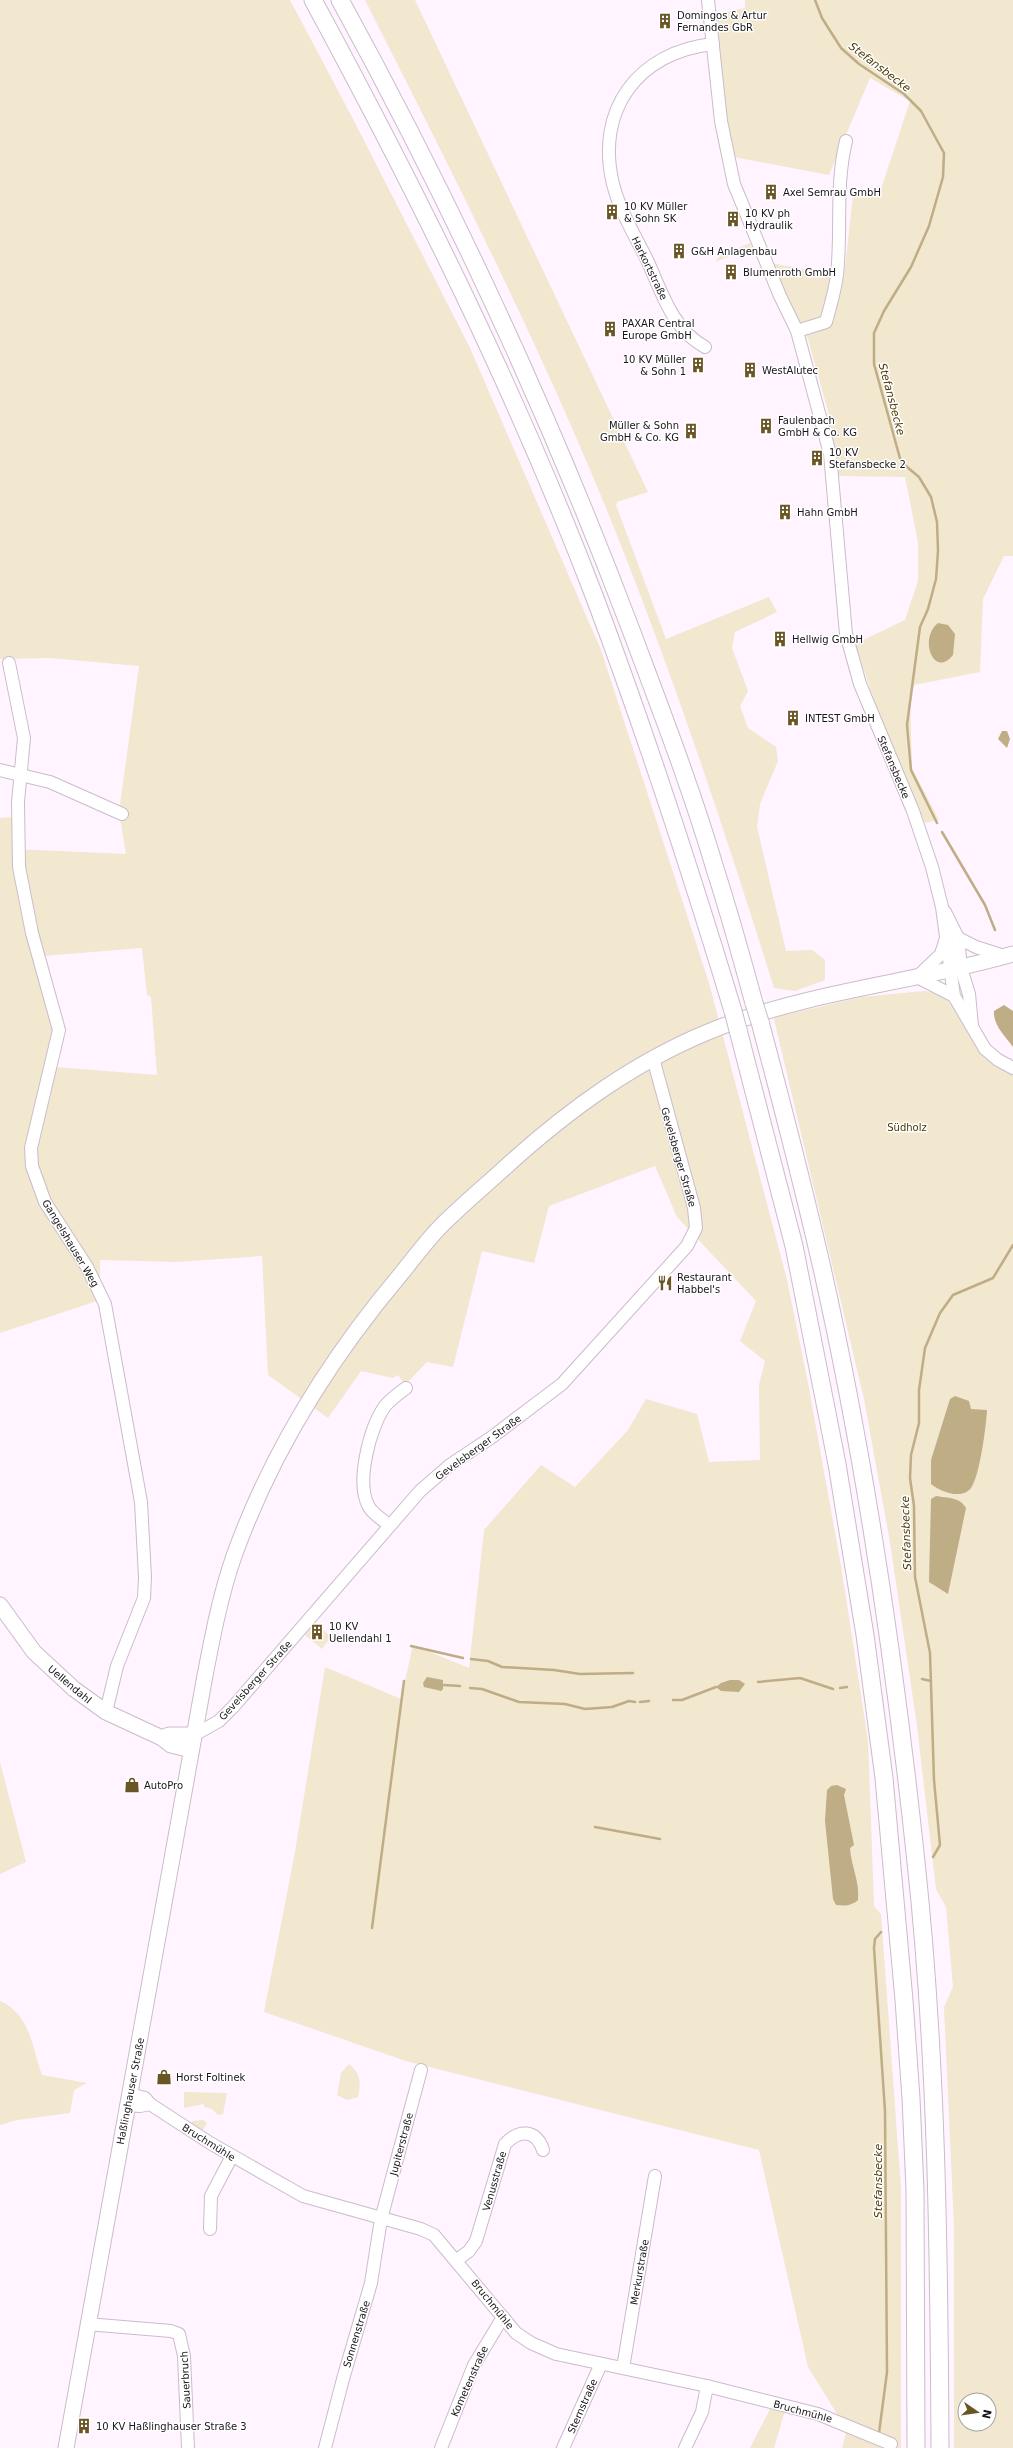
<svg xmlns="http://www.w3.org/2000/svg" width="1013" height="2448" viewBox="0 0 1013 2448" font-family="'DejaVu Sans',sans-serif">
<style>
.green{fill:#f2e7cf;fill-rule:evenodd}
.water{fill:#bfad86}
.lines{fill:none;stroke-linecap:round;stroke-linejoin:round}
.stream{stroke:#bfad86;stroke-width:2.5}
.minor-casing{stroke:#c8bdc8;stroke-width:14}
.major-casing{stroke:#c8bdc8;stroke-width:17}
.highway-casing{stroke:#c8bdc8;stroke-width:19}
.minor{stroke:#fff;stroke-width:12}
.major{stroke:#fff;stroke-width:15}
.highway{stroke:#fff;stroke-width:17}
.highway-bridge-casing{stroke:#c8bdc8;stroke-width:19;stroke-linecap:butt}
.highway-bridge{stroke:#fff;stroke-width:17}
.labels{text-anchor:middle;stroke-width:3;stroke-linejoin:round;paint-order:stroke}
.poi-label{font-size:10px;fill:#191519;stroke:#fff;text-anchor:start}
.street-label{font-size:10px;fill:#191519;stroke:#fff}
.park-label{font-size:10px;fill:#4a3702;stroke:#fff}
.water-label{font-size:11px;font-style:italic;fill:#4d3a05;stroke:#fff}
</style>
<rect width="100%" height="100%" fill="#fff4ff"/>
<g class="green">
<path d="M0,0H290L354,121L470,348L601,650L709,983L787,1280L808,1383L841,1566L868,1740L874,1906L881,1914L901,2189V2448H842L847,2430L808,2367L759,2150L406,2061L264,2012L295,1852L325,1667L401,1699L413,1645L469,1668L484,1530L541,1465L575,1487L628,1430L646,1399L697,1414L709,1462L760,1460L759,1385L765,1361L740,1341L756,1301L677,1217L655,1166L549,1206L534,1263L482,1251L453,1367L427,1362L405,1385L398,1375L393,1378L361,1371L328,1418L268,1375L262,1256L177,1262L100,1260V1300L0,1333V818L15,817L13,849L126,854L119,812L139,666L50,658L0,659ZM142,948L147,995L151,997L157,1075L55,1067L57,1030L42,956Z"/>
<path d="M365,0H415L648,492L617,502L616,505L666,639L769,597L777,612L735,632L732,648L748,691L740,706L748,728L776,747L778,761L760,804L757,827L786,951L812,950L825,960V980L795,991L774,988C722,821 666,653 599,491C529,323 447,162 365,0Z"/>
<polygon points="745,0 1013,0 1013,556 1004,556 983,599 980,672 914,685 910,697 912,768 939,820 925,823 877,709 855,644 905,620 918,581 918,542 905,477 837,476 828,411 808,339 771,263 844,277 853,195 880,192 910,101 870,78 829,175 734,157 724,99 717,14 745,8"/>
<polygon points="750,243 754,253 746,254 743,251 715,262 721,255"/>
<path d="M924,991C958,994 963,1029 982,1052C989,1061 1004,1066 1013,1072V2448H954V2226L944,2007L953,1987L946,1907L936,1889L917,1726L890,1542L864,1399L774,1019L776,1017L861,997ZM965,2400H989V2424H965Z"/>
<polygon points="316,1623 331,1637 322,1649 305,1635"/>
<polygon points="0,1762 26,1862 0,1874"/>
<path d="M0,2001C30,2014 32,2047 42,2075L87,2083L74,2090L70,2113L17,2120L0,2125Z"/>
<path d="M349,2064C361,2074 361,2082 358,2097L347,2100L337,2095L341,2073Z"/>
<polygon points="184,2092 227,2093 223,2114 218,2115 212,2109 204,2107 204,2104 184,2108"/>
<polygon points="203,2120 207,2123 203,2130 191,2124 192,2121"/>
<polygon points="771,2407 785,2411 774,2448 750,2448"/>
</g>
<g class="water">
<path d="M938,623L948,625L955,634L953,655C934,679 918,639 938,623Z"/>
<polygon points="1002,731 1007,731 1010,739 1007,748 998,739"/>
<path d="M1004,1005L1013,1011V1047C1005,1036 993,1025 994,1011Z"/>
<path d="M955,1396L969,1401L971,1409L987,1410C986,1427 980,1475 971,1488C962,1500 941,1492 931,1484V1460L950,1399Z"/>
<path d="M936,1496C948,1498 960,1497 966,1508L948,1594L929,1582L931,1499Z"/>
<polygon points="427,1677 443,1680 443,1689 441,1691 424,1687 423,1683"/>
<polygon points="730,1680 739,1680 745,1684 739,1692 721,1691 716,1687 721,1683"/>
<path d="M837,1785L846,1789L844,1795L854,1845L850,1848C851,1866 860,1882 858,1900C851,1906 845,1906 836,1905L833,1899L825,1821L827,1790L831,1786Z"/>
</g>
<g class="lines">
<g class="stream">
<polyline points="815,0 822,18 841,48 859,64 904,94 921,111 944,153 943,177 929,226 911,267 884,311 874,333 874,364 901,462 919,477 931,497 937,522 938,551 936,579 928,609 920,627 907,725 911,770 937,823"/>
<polyline points="942,832 985,905 995,930"/>
<polyline points="411,1646 463,1658"/>
<polyline points="471,1659 488,1661 502,1667 554,1670 580,1674 633,1673"/>
<polyline points="922,1679 931,1681"/>
<polyline points="758,1682 800,1678 833,1689"/>
<polyline points="444,1685 460,1686"/>
<polyline points="470,1688 482,1689 519,1702 565,1704 585,1709 612,1707 629,1701 635,1702"/>
<polyline points="840,1688 847,1687"/>
<polyline points="673,1700 682,1700 716,1687"/>
<polyline points="640,1702 649,1701"/>
<polyline points="595,1827 660,1839"/>
<polyline points="933,1857 940,1845 934,1780 930,1653 915,1577 914,1506 910,1478 911,1455 919,1423 919,1390 925,1348 940,1313 953,1295 993,1278 1013,1245"/>
<polyline points="372,1928 404,1681"/>
<polyline points="879,2433 887,2372 885,2111 874,1948 875,1939 881,1932"/>
</g>
<defs>
<g id="minor">
<polyline points="708,0 721,121 734,184 780,296 797,331 830,454 846,634 860,684 913,811 932,867 942,907 954,996 985,1049 998,1060 1013,1068"/>
<path d="M797,331L826,322C830,307 835,291 837,275C842,228 835,187 846,141"/>
<path d="M705,347C673,330 662,293 648,262C636,237 620,212 613,184C595,110 638,52 713,44"/>
<polyline points="9,663 24,738 18,802 19,867 32,933 59,1030 31,1148 32,1166 45,1202 87,1267 105,1304 141,1502 145,1577 144,1598 117,1666 106,1712"/>
<polyline points="0,770 50,782 122,814"/>
<polyline points="945,912 958,938 961,968 969,994 972,1025"/>
<polyline points="958,938 976,947 1004,956"/>
<polyline points="945,941 941,954 917,977 954,996"/>
<path d="M389,1525C383,1520 373,1514 369,1507C355,1483 370,1427 385,1406C391,1399 399,1393 406,1388"/>
<polyline points="194,1735 219,1721 233,1707 420,1491 450,1465 492,1437 562,1384 687,1246 696,1228 694,1208 653,1058"/>
<polyline points="130,2094 145,2098 150,2104 210,2143 303,2196 421,2229 434,2235 516,2333 531,2343 556,2354 707,2386 818,2414 891,2444"/>
<polyline points="128,2105 140,2106 150,2104"/>
<polyline points="210,2229 211,2196 232,2156"/>
<path d="M457,2260L469,2251L476,2241L505,2144C519,2129 536,2129 543,2150"/>
<polyline points="87,2324 171,2331 179,2334 184,2356 188,2448"/>
<polyline points="623,2368 655,2176"/>
<polyline points="325,2448 343,2379 371,2283 381,2219 421,2070"/>
<polyline points="441,2448 474,2365 503,2317"/>
<polyline points="563,2448 601,2364"/>
<polyline points="685,2448 702,2412 707,2386"/>
</g>
<g id="major">
<polyline points="0,1605 34,1652 74,1689 106,1712 162,1738 171,1745 191,1750"/>
<polyline points="162,1738 169,1735 194,1735"/>
<path d="M66,2448L204,1681C212,1639 220,1596 234,1556C271,1453 331,1357 401,1274C414,1258 427,1240 442,1225C460,1207 480,1190 499,1173C565,1112 638,1058 723,1026C817,990 917,982 1013,954"/>
</g>
<g id="highway">
<path d="M313,0C418,194 516,391 595,598C646,734 691,872 733,1011"/>
<path d="M340,0C453,206 548,410 631,630C661,710 692,790 716,872C730,915 742,959 754,1003"/>
<path d="M760,1022C782,1104 803,1186 822,1268C866,1464 895,1663 916,1862C937,2056 939,2253 940,2448"/>
<polyline points="738,1030 794,1246 837,1464 865,1635 884,1778 904,2000 911,2098 915,2190 916,2448"/>
</g>
</defs>
<use href="#minor" class="minor-casing"/>
<use href="#major" class="major-casing"/>
<use href="#highway" class="highway-casing"/>
<use href="#minor" class="minor"/>
<use href="#major" class="major"/>
<use href="#highway" class="highway"/>
<defs>
<g id="highway-bridge">
<polyline points="754,1003 760,1022"/>
<polyline points="733,1011 738,1030"/>
</g>
</defs>
<use href="#highway-bridge" class="highway-bridge-casing"/>
<use href="#highway-bridge" class="highway-bridge"/>
</g>
<defs>
<symbol id="building-bare" viewBox="-9 -9 18 18"><path d="M-4-6H4V6H1V3H-1V6H-4ZM-2.5-4.3h1.7v1.8h-1.7ZM.8-4.3h1.7v1.8H.8ZM-2.5-1h1.7V.8h-1.7ZM.8-1h1.7V.8H.8Z" fill="#6a5524" stroke="#fff" stroke-width="2.5" paint-order="stroke"/></symbol>
<symbol id="restaurant-bare" viewBox="-9 -9 18 18"><path d="M-5-6h1v4h1v-4h1v4h1v-4h1v5L-1.5 .5V6h-2V.5L-5-1ZM5-6V6H3V1.5H1.5Q1.5-4 5-6Z" fill="#6a5524" stroke="#fff" stroke-width="2.5" paint-order="stroke"/></symbol>
<symbol id="shop-bare" viewBox="-9 -9 18 18"><path d="M-5-2.5h2.3a2.7 3.5 0 0 1 5.4 0H5L5.5 6h-11ZM-1.5-2.5h3a1.5 2.3 0 0 0-3 0Z" fill="#6a5524" stroke="#fff" stroke-width="2.5" paint-order="stroke"/></symbol>
</defs>
<g fill-rule="evenodd">
<use href="#building-bare" x="654" y="10" width="22" height="22"/>
<use href="#building-bare" x="760" y="181" width="22" height="22"/>
<use href="#building-bare" x="601" y="201" width="22" height="22"/>
<use href="#building-bare" x="722" y="208" width="22" height="22"/>
<use href="#building-bare" x="668" y="240" width="22" height="22"/>
<use href="#building-bare" x="720" y="261" width="22" height="22"/>
<use href="#building-bare" x="599" y="318" width="22" height="22"/>
<use href="#building-bare" x="687" y="354" width="22" height="22"/>
<use href="#building-bare" x="739" y="359" width="22" height="22"/>
<use href="#building-bare" x="755" y="415" width="22" height="22"/>
<use href="#building-bare" x="680" y="420" width="22" height="22"/>
<use href="#building-bare" x="806" y="447" width="22" height="22"/>
<use href="#building-bare" x="774" y="501" width="22" height="22"/>
<use href="#building-bare" x="769" y="628" width="22" height="22"/>
<use href="#building-bare" x="782" y="707" width="22" height="22"/>
<use href="#restaurant-bare" x="654" y="1272" width="22" height="22"/>
<use href="#building-bare" x="306" y="1621" width="22" height="22"/>
<use href="#shop-bare" x="121" y="1774" width="22" height="22"/>
<use href="#shop-bare" x="153" y="2066" width="22" height="22"/>
<use href="#building-bare" x="73" y="2415" width="22" height="22"/>
</g>
<g class="labels">
<g class="poi-label">
<text x="677" y="19">Domingos &amp; Artur<tspan x="677" dy="12">Fernandes GbR</tspan></text>
<text x="783" y="196">Axel Semrau GmbH</text>
<text x="624" y="210">10 KV Müller<tspan x="624" dy="12">&amp; Sohn SK</tspan></text>
<text x="745" y="217">10 KV ph<tspan x="745" dy="12">Hydraulik</tspan></text>
<text x="691" y="255">G&amp;H Anlagenbau</text>
<text x="743" y="276">Blumenroth GmbH</text>
<text x="622" y="327">PAXAR Central<tspan x="622" dy="12">Europe GmbH</tspan></text>
<text x="686" y="363" text-anchor="end">10 KV Müller<tspan x="686" dy="12">&amp; Sohn 1</tspan></text>
<text x="762" y="374">WestAlutec</text>
<text x="778" y="424">Faulenbach<tspan x="778" dy="12">GmbH &amp; Co. KG</tspan></text>
<text x="679" y="429" text-anchor="end">Müller &amp; Sohn<tspan x="679" dy="12">GmbH &amp; Co. KG</tspan></text>
<text x="829" y="456">10 KV<tspan x="829" dy="12">Stefansbecke 2</tspan></text>
<text x="797" y="516">Hahn GmbH</text>
<text x="792" y="643">Hellwig GmbH</text>
<text x="805" y="722">INTEST GmbH</text>
<text x="677" y="1281">Restaurant<tspan x="677" dy="12">Habbel's</tspan></text>
<text x="329" y="1630">10 KV<tspan x="329" dy="12">Uellendahl 1</tspan></text>
<text x="144" y="1789">AutoPro</text>
<text x="176" y="2081">Horst Foltinek</text>
<text x="96" y="2430">10 KV Haßlinghauser Straße 3</text>
</g>
<g class="street-label">
<text transform="translate(650 268) rotate(64)" y="4">Harkortstraße</text>
<text transform="translate(894 767) rotate(67)" y="4">Stefansbecke</text>
<text transform="translate(679 1157) rotate(74)" y="4">Gevelsberger Straße</text>
<text transform="translate(71 1243) rotate(59)" y="4">Gangelshauser Weg</text>
<text transform="translate(478 1447) rotate(-36)" y="4">Gevelsberger Straße</text>
<text transform="translate(255 1680) rotate(-48)" y="4">Gevelsberger Straße</text>
<text transform="translate(70 1684) rotate(40)" y="4">Uellendahl</text>
<text transform="translate(130 2091) rotate(-79)" y="4">Haßlinghauser Straße</text>
<text transform="translate(209 2142) rotate(32)" y="4">Bruchmühle</text>
<text transform="translate(401 2144) rotate(-75)" y="4">Jupiterstraße</text>
<text transform="translate(494 2181) rotate(-74)" y="4">Venusstraße</text>
<text transform="translate(639 2272) rotate(-80)" y="4">Merkurstraße</text>
<text transform="translate(493 2304) rotate(51)" y="4">Bruchmühle</text>
<text transform="translate(356 2334) rotate(-73)" y="4">Sonnenstraße</text>
<text transform="translate(185 2380) rotate(-93)" y="4">Sauerbruch</text>
<text transform="translate(469 2381) rotate(-66)" y="4">Kometenstraße</text>
<text transform="translate(582 2406) rotate(-66)" y="4">Sternstraße</text>
<text transform="translate(803 2411) rotate(15)" y="4">Bruchmühle</text>
</g>
<g class="park-label">
<text x="907" y="1131">Südholz</text>
</g>
<g class="water-label">
<text transform="translate(880 67) rotate(37)" y="4">Stefansbecke</text>
<text transform="translate(892 399) rotate(75)" y="4">Stefansbecke</text>
<text transform="translate(906 1533) rotate(-92)" y="4">Stefansbecke</text>
<text transform="translate(878 2181) rotate(-90)" y="4">Stefansbecke</text>
</g>
</g>
<g transform="translate(977 2412) rotate(103)"><circle r="19" fill="#ffffff" stroke="#a3a1a3"/>
<path d="M0-3L7 15L0 10L-7 15Z" fill="#6a5524"/>
<text y="-6" font-size="11" font-weight="bold" text-anchor="middle" fill="#191519">N</text>
</g>
</svg>
